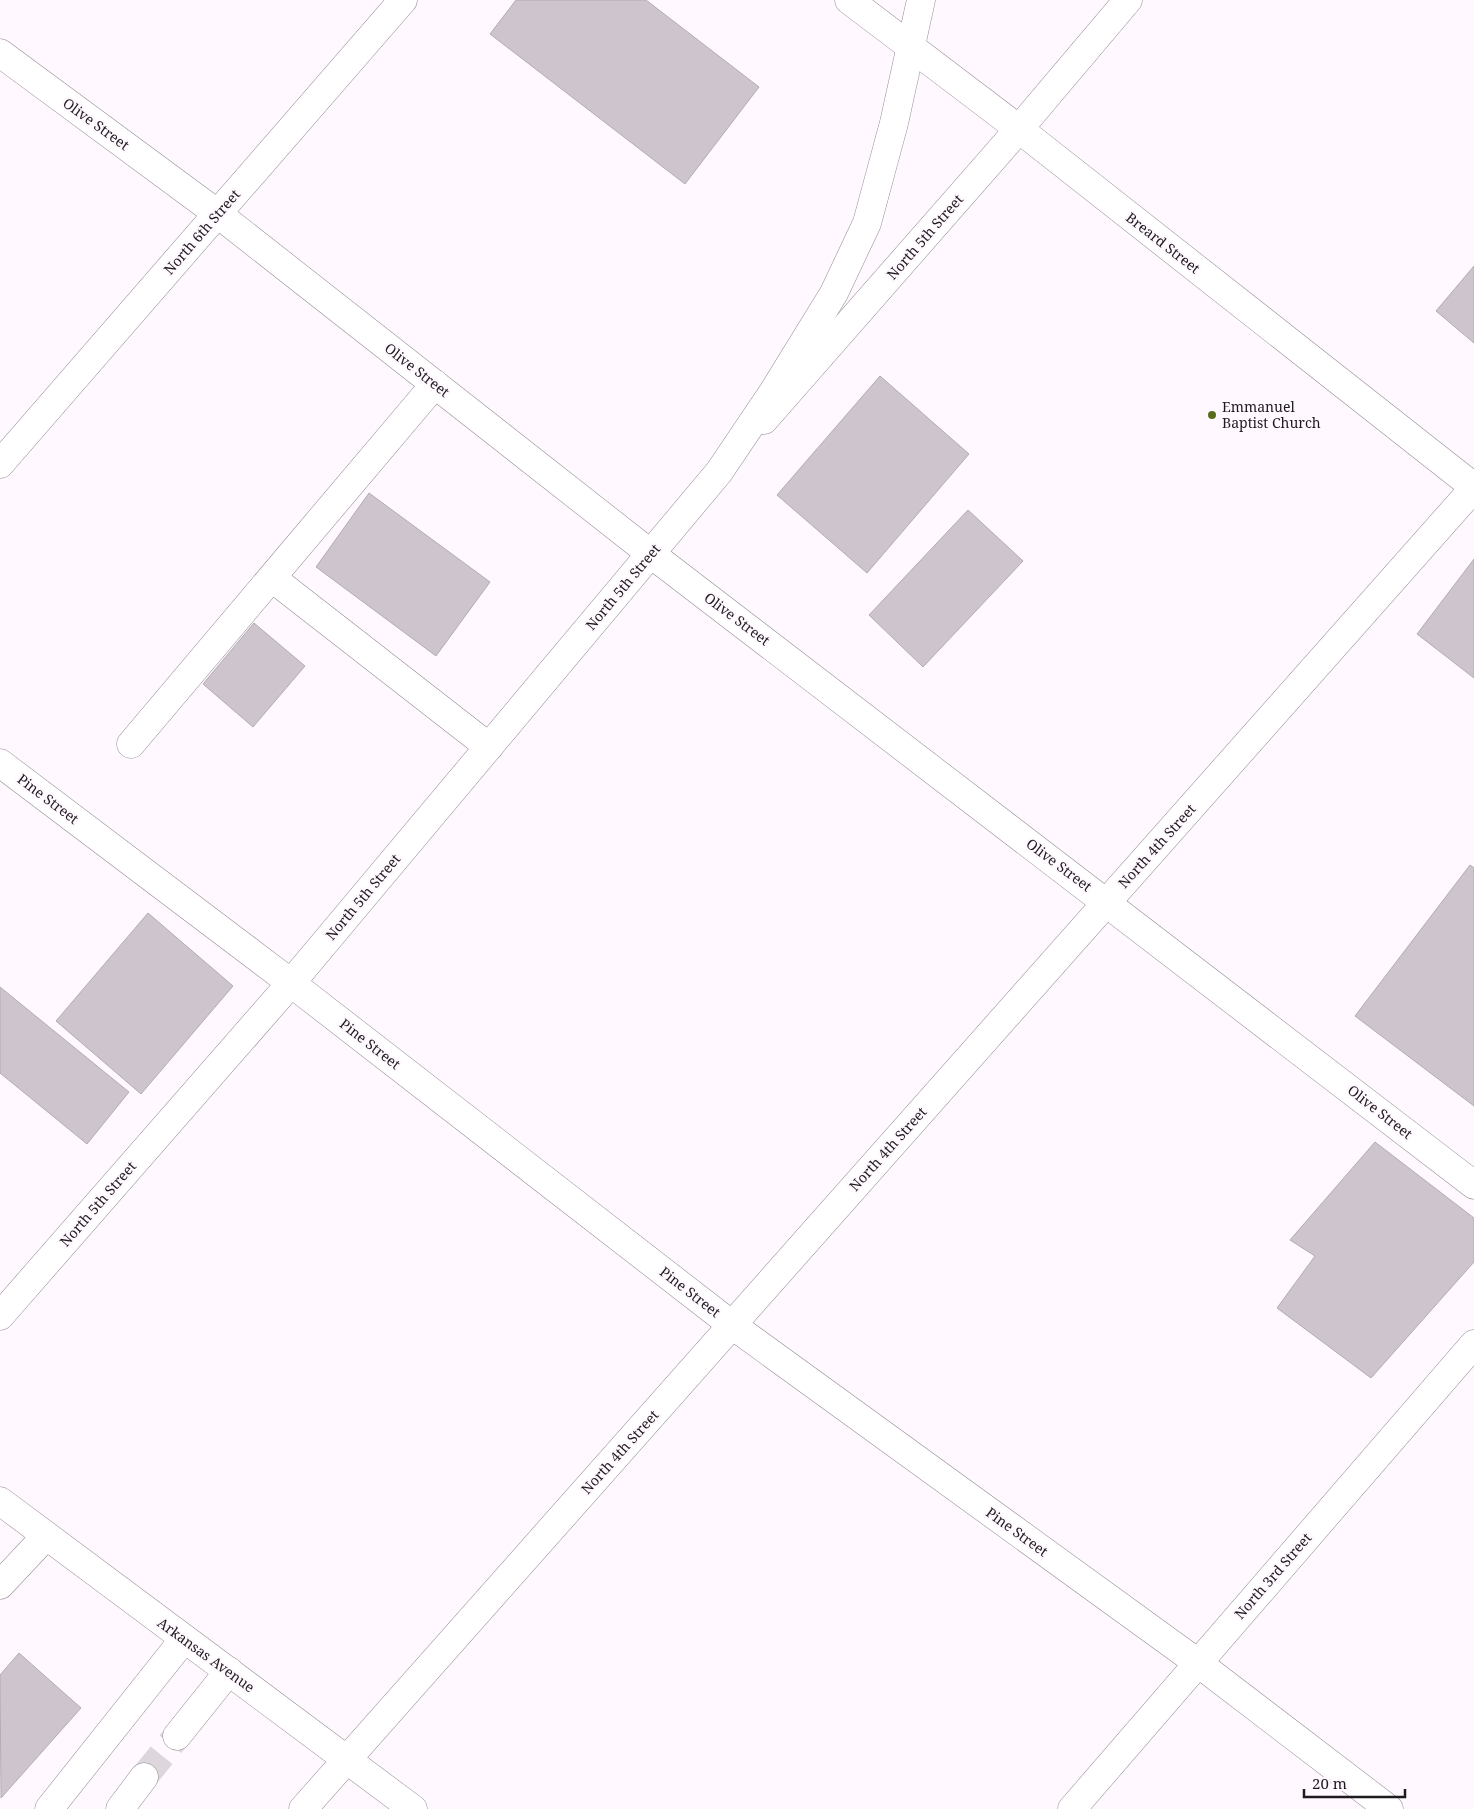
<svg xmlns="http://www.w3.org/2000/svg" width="1474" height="1809" viewBox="0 0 1474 1809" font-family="'Noto Serif',serif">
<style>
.building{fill:#cdc4cd;stroke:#b4abb4}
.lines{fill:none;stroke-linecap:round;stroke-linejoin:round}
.minor-tunnel{stroke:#ddd7dd;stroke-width:28;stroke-dasharray:28 14;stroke-linecap:butt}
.minor-casing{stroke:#938b93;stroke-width:29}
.major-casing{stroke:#938b93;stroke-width:29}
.minor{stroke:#fff;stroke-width:28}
.major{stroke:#fff;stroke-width:28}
.poi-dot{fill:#586e1d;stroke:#fff8ff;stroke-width:2}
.labels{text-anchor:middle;stroke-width:4.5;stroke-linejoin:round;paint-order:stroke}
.street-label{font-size:14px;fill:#1e1b1e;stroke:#fff8ff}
.poi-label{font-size:14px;fill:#1e1b1e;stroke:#fff8ff;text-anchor:start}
</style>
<rect width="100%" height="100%" fill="#fff8ff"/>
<g class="building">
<polygon points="516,0 646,0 759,87 685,184 490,34"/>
<polygon points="1474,266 1474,343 1436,311"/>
<polygon points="880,376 969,454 867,573 777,495"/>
<polygon points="369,493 490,582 436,656 316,567"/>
<polygon points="968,510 1023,561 923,667 869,615"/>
<polygon points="1474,559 1474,678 1417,634"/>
<polygon points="254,623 305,666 253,727 203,684"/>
<polygon points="1470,865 1474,868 1474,1106 1355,1016"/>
<polygon points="148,913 233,986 141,1094 56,1021"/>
<polygon points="0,987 129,1092 87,1144 0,1073"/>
<polygon points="1375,1142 1474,1218 1474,1262 1371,1378 1277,1308 1315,1256 1290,1240"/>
<polygon points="19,1653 81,1708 1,1798 0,1675"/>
</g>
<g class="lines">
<polyline class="minor-tunnel" points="144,1777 177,1736"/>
<defs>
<g id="minor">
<polyline points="849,0 1019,129 1474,487"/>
<polyline points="0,53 218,214 651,554 1474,1185"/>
<polyline points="764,420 1019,129 1128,0"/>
<polyline points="272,578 489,747"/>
<polyline points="131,744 435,384"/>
<polyline points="0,763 291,983 732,1325 1198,1663 1389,1809"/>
<polyline points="0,1501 413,1809"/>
<polyline points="0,1585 46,1536"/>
<polyline points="177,1736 229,1671"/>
<polyline points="49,1809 184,1639"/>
<polyline points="120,1809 144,1777"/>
<polyline points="303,1809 1474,488"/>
<polyline points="1072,1809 1474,1344"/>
</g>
<g id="major">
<polyline points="0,464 403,0"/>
<polyline points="0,1316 291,983 719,472 773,392 834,293 867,223 894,123 921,0"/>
</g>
</defs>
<use href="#minor" class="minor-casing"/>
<use href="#major" class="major-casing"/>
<use href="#minor" class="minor"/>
<use href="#major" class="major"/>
</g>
<circle class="poi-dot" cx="1212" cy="415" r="5"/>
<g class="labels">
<g class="street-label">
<text transform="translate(96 124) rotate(36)" y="5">Olive Street</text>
<text transform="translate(202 232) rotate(-49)" y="5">North 6th Street</text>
<text transform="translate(925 237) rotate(-49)" y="5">North 5th Street</text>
<text transform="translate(1163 243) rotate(38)" y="5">Breard Street</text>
<text transform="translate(417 370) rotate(38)" y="5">Olive Street</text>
<text transform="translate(623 587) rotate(-50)" y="5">North 5th Street</text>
<text transform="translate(737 619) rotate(37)" y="5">Olive Street</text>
<text transform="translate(48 799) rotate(37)" y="5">Pine Street</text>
<text transform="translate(1157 846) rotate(-48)" y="5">North 4th Street</text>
<text transform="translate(1059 865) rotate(37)" y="5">Olive Street</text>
<text transform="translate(363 897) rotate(-50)" y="5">North 5th Street</text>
<text transform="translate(370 1044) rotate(38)" y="5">Pine Street</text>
<text transform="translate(1380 1112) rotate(38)" y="5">Olive Street</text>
<text transform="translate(888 1149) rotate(-48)" y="5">North 4th Street</text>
<text transform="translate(98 1204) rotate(-49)" y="5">North 5th Street</text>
<text transform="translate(690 1292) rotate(38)" y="5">Pine Street</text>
<text transform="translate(620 1452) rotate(-48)" y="5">North 4th Street</text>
<text transform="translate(1017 1532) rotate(36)" y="5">Pine Street</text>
<text transform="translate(1273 1576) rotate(-49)" y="5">North 3rd Street</text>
<text transform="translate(206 1655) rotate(36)" y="5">Arkansas Avenue</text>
</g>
<g class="poi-label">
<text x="1222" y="412">Emmanuel<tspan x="1222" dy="16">Baptist Church</tspan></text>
</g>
</g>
<path d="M1304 1789v8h101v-8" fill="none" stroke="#1e1b1e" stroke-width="2.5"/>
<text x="1312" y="1789" font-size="15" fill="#1e1b1e" stroke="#fff8ff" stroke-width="4" paint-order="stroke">20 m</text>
</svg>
